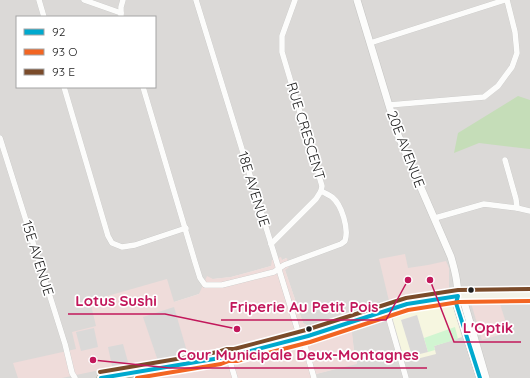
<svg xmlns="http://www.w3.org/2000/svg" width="530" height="378" viewBox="0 0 530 378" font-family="Quicksand,sans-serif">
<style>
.residential{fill:#dbd9d7;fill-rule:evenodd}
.commercial{fill:#efdcda}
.education{fill:#f6f6e0}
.forest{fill:#c5ddb8}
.park{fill:#d1f5d1}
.parking{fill:#dad9d8}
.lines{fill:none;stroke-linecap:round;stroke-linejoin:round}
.minor-casing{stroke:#c4c4c2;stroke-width:6}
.tertiary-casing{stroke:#c4c4c2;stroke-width:8}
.secondary-casing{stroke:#95967d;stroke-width:9}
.minor{stroke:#fcfcfb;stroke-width:5.5}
.tertiary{stroke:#fcfcfb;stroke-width:7}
.secondary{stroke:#f3f3e9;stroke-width:8}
.bus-1-casing{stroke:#fff;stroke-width:7}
.bus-2-casing{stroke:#fff;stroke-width:7}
.bus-3-casing{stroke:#fff;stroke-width:7}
.bus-1{stroke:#00a9ce;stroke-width:4}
.bus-2{stroke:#f26522;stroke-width:4}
.bus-3{stroke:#7a4b2a;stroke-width:4}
.bus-dot{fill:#1d1d1d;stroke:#fff;stroke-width:1.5}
.labels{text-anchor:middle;stroke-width:3.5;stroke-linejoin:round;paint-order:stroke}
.street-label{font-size:14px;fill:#1d1d1d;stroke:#fff}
.leader{fill:none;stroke:#c2185b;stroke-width:1.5}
.callout-dot{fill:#c2185b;stroke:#fff;stroke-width:1.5}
.callout-label{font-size:15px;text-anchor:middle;font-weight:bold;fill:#c2185b;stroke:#fff;stroke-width:3.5;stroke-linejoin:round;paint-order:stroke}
</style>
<rect width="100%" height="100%" fill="#eceae6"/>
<path class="residential" d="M0,0H530V378H317L316,374L357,363L354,351L349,312L308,326L303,323L285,270L286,258L271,266L231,277L213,279L199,294L174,302L196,378H0ZM17,17H155V87H17Z"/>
<g class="commercial">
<polygon points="405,254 408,268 428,265 446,261 449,268 449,290 389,301 379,259"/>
<polygon points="281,257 282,260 287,258 289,267 285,270 303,323 308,326 350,312 354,351 357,364 316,374 317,378 149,378 194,370 189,355 158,362 114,367 62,378 18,378 13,363 76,349 72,332 96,326 90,301 167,279 174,302 199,294 207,276 213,279 231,277 271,266 272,260"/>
<polygon points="499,301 509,332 482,340 471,303"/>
</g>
<polygon class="education" points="450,303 453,306 462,337 434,346 436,354 405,362 393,320 394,316 411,310"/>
<polygon class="forest" points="518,96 530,100 530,149 479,143 454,153 458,133"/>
<polygon class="park" points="455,327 458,339 434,346 435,350 428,352 424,338"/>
<g class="parking">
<polygon points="174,307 188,355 158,361 143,317"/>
<polygon points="417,315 428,352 412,356 401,320"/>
<polygon points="94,328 98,347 81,351 76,332"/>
<polygon points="123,344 128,362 112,366 108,347"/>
</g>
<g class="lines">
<defs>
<g id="minor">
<polyline points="39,0 44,17"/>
<polyline points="84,0 121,13"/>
<polyline points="196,0 297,328 305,346 314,378"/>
<polyline points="121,17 121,7 123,0"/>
<polyline points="370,43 505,0"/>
<polyline points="64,87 108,236 112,243 122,247 135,245 186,228"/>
<path d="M143,87L195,262L200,278L205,285H222L274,272L284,265L341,244L345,241C349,229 342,205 332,197C329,195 325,193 321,191"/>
<polyline points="389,105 484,97 498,86 512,67 517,53 515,32 507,0"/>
<polyline points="0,138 65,344 72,373 75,378"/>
<polyline points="505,160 516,199 517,208"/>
<polyline points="435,218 484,204 517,208 530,211"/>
<polyline points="271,244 316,199 321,191 322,186 282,52 282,36 295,0"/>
<polyline points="387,312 406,378"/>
<polyline points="228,355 235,378"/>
<polyline points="153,369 155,378"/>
</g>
<g id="tertiary">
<path d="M357,0L398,135L451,257C455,271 460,289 456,303L480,378"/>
<polyline points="458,296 464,302 486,378"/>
</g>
<polyline id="secondary" points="101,378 220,358 228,355 235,355 308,336 407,304 458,296 530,295"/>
</defs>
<use href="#minor" class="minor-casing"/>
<use href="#tertiary" class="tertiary-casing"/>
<use href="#secondary" class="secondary-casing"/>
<use href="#minor" class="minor"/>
<use href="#tertiary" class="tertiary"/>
<use href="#secondary" class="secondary"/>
<defs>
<polyline id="bus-1" points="101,378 220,358 228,355 235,355 308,336 407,304 458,296 456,303 480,378"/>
<polyline id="bus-2" points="137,378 221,364 229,361 237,361 310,342 408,310 459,302 530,301"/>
<polyline id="bus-3" points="100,372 218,352 227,349 234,349 306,330 406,298 458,290 530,289"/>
</defs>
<use href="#bus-1" class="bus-1-casing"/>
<use href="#bus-2" class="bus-2-casing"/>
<use href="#bus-3" class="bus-3-casing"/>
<use href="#bus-1" class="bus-1"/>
<use href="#bus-2" class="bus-2"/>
<use href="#bus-3" class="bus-3"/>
</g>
<g class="bus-dot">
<circle cx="471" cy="290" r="3.5"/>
<circle cx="309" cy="329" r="3.5"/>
</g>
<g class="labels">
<g class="street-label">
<text transform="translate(306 131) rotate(73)" y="5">RUE CRESCENT</text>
<text transform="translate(406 149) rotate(69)" y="5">20E AVENUE</text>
<text transform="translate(254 189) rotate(73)" y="5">18E AVENUE</text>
<text transform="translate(38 258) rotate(73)" y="5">15E AVENUE</text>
</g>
</g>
<path class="leader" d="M237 329L165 314H68M408 280L386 320H221M430 280L454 342H521M93 360L170 368H427"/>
<g class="callout-dot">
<circle cx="237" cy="329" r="4"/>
<circle cx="408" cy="280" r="4"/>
<circle cx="430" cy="280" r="4"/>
<circle cx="93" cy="360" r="4"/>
</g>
<g class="callout-label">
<text x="116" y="306">Lotus Sushi</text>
<text x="304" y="312">Friperie Au Petit Pois</text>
<text x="488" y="333">L'Optik</text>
<text x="298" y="360">Cour Municipale Deux-Montagnes</text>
</g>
<rect x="16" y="16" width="140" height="72" fill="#ffffff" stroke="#a5a5a5"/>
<rect x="24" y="29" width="20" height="6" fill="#00a9ce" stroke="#a5a5a5"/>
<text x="52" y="36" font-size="12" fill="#1d1d1d">92</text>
<rect x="24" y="49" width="20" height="6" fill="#f26522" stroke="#a5a5a5"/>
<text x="52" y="56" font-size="12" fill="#1d1d1d">93 O</text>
<rect x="24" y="69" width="20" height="6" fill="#7a4b2a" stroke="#a5a5a5"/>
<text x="52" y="76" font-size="12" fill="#1d1d1d">93 E</text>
</svg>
